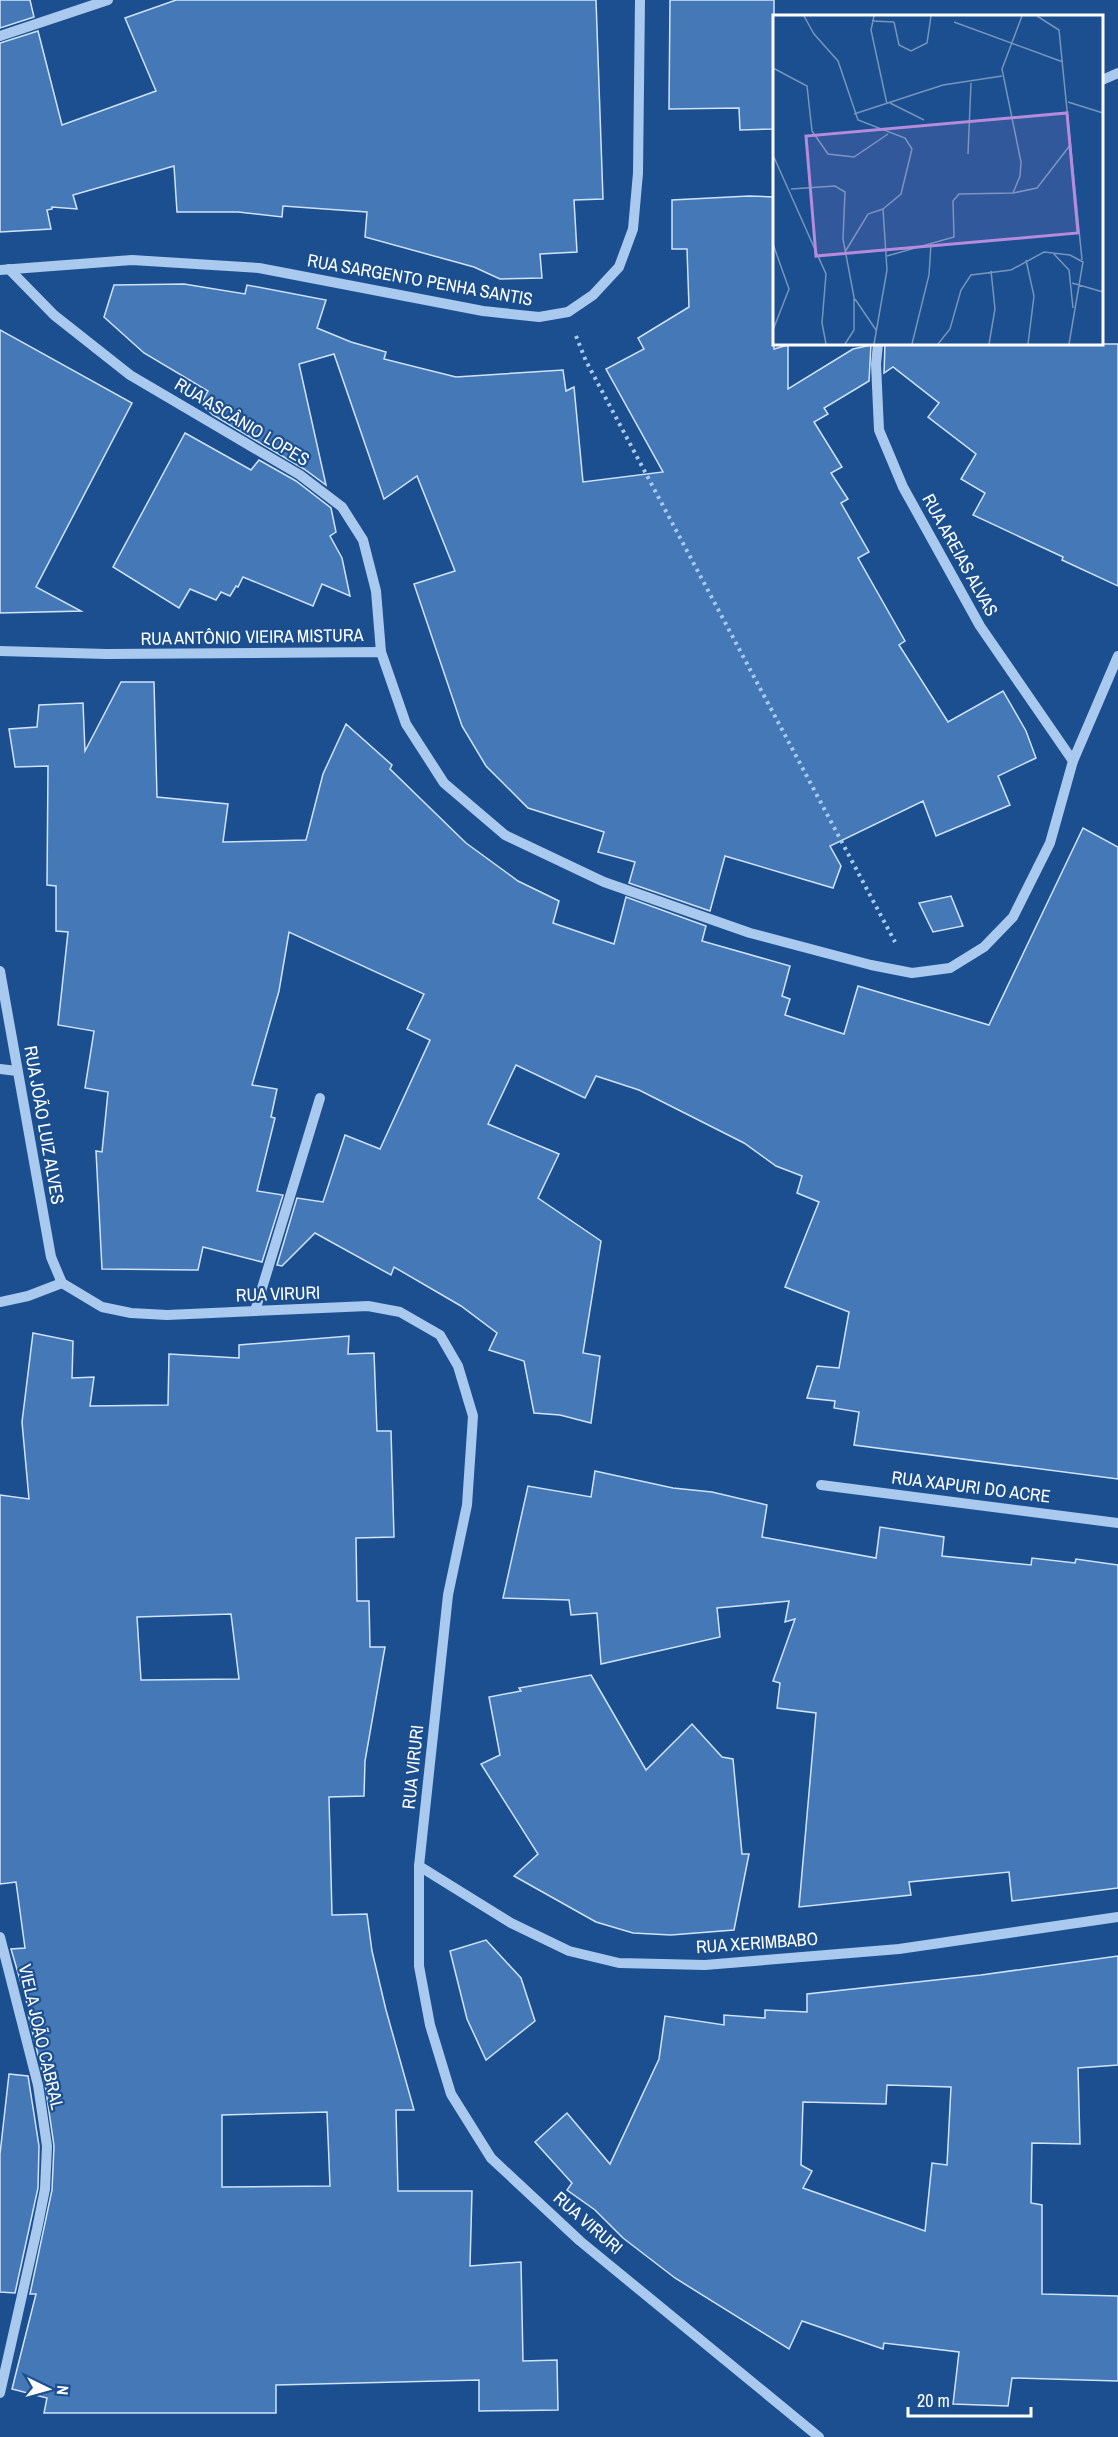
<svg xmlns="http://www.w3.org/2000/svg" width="1118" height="2437" viewBox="0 0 1118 2437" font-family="'Archivo Narrow',sans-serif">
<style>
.building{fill:#4478b7;stroke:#cfe3fa;stroke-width:1.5;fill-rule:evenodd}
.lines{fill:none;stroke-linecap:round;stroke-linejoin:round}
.path{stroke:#a9c9ee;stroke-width:4;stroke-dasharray:3 4.5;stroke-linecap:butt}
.minor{stroke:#a9c9ee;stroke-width:10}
.labels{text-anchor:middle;stroke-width:4.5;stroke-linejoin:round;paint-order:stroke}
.street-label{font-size:18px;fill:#fff;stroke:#1b4f8f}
.inset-road{fill:none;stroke:#7695bc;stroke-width:1.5}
.view{fill:#b68bdc;fill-opacity:0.15;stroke:#b68bdc;stroke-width:3}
.inset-edge{fill:none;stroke:#fff;stroke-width:3}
</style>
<rect width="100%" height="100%" fill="#1b4f8f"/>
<g class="building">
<polygon points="0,0 30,0 34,17 0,28"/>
<polygon points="176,0 596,0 603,199 574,200 577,252 540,254 542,278 500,279 474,267 365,237 367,212 283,206 282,217 238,212 177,212 174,166 73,195 77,209 52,207 52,209 47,210 51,229 0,232 0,43 38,31 62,125 156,91 125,18"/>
<polygon points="670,0 774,0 774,129 740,130 739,108 669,109"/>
<polygon points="749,196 774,197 774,349 788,345 788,389 853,349 867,346 863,344 871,344 869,381 824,408 828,414 814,422 842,467 831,473 848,499 841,503 869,552 858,558 905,641 899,645 948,722 1003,691 1026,731 1036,758 998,776 1010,805 936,836 923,801 830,846 841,866 833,888 725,856 710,911 629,883 635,862 598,852 604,832 528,808 486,766 462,726 414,584 455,571 417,476 384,499 334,354 299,364 326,485 304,469 213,415 201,404 208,391 144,353 104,317 114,285 184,284 245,294 247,285 326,300 317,328 351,342 386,352 384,359 456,377 563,370 566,391 574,387 583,482 663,472 606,369 644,349 638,338 689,307 687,249 672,249 672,200"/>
<polygon points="0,330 132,403 36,587 81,611 0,613"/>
<polygon points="885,344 1118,344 1118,586 1062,560 1063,557 973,515 985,493 961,479 976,454 928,417 939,403 893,367 884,373"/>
<polygon points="185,433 251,470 259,460 296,481 331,508 336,532 330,536 342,558 350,596 322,584 313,606 243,577 238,587 236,586 230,596 221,592 216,600 190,589 179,608 113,567"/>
<polygon points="121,682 154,682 157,797 228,804 223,842 306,840 323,774 346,724 392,765 390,769 466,843 518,881 559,901 553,923 614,944 626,897 706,926 702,941 790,966 782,996 790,999 785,1015 844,1034 858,986 989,1025 1083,828 1118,847 1118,1479 854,1445 859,1412 834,1408 835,1401 807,1398 817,1366 839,1368 849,1312 785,1287 819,1202 797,1193 802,1176 776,1166 744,1143 639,1090 596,1076 585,1098 516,1065 488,1124 559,1154 538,1198 601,1241 583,1353 600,1356 591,1423 560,1415 534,1413 524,1361 489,1350 497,1333 461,1306 394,1267 391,1275 315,1233 282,1266 277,1265 297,1198 323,1202 345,1135 380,1149 430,1040 407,1029 424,994 289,932 279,991 252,1085 277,1089 271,1117 275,1118 257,1191 283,1195 262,1262 203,1247 198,1270 102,1269 96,1151 102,1152 108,1092 85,1088 94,1031 58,1025 68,932 56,931 56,886 47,885 48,766 15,767 9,729 37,727 39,705 83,703 85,751"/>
<polygon points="951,896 963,926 933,932 919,903"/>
<path d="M33,1333L73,1341L72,1378L94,1377L90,1406L168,1405L169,1354L239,1358V1345L349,1336L348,1354L374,1353L377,1431H391L394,1537L356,1538L357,1601H369L370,1647H385L365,1761L364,1796L329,1797L332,1915L367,1914L372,1951L386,2010L414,2110H396L398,2191H472L470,2266L521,2262L523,2361L557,2360L558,2410L479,2411V2380L276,2385V2413H44L47,2398L12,2389L36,2294H30L52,2190L54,2146L45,2084L32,2030L28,2014H30L11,1949L25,1948L16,1882L0,1884V1495L29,1499L22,1422ZM231,1614L239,1679L141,1680L137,1617ZM327,2112L330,2186L222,2187V2115Z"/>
<polygon points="595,1471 673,1488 712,1492 767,1505 762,1537 876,1558 880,1527 944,1537 942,1556 1031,1565 1032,1558 1075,1563 1076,1559 1118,1565 1118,1888 1012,1901 1009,1872 909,1882 911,1895 799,1907 816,1713 777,1708 780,1683 773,1681 795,1619 785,1622 789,1601 717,1608 720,1637 601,1664 597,1613 571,1615 569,1600 503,1598 528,1486 591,1497"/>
<polygon points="591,1675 646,1770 692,1724 722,1757 733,1759 742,1854 749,1854 734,1930 671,1935 633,1933 596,1922 514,1876 538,1854 481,1764 500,1755 489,1697 521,1691 519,1688"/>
<polygon points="486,1940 521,1978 535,2021 486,2060 467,2019 450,1951"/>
<path d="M1118,1956V2065L1078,2068L1080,2144L1032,2143L1031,2203L1042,2205V2294L1118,2296V2381L1012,2378L1008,2406L953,2404L959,2352L884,2343L883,2349L802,2321L789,2349L675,2278L623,2238L595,2210L567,2190L572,2183L535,2142L567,2113L610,2164L659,2059L665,2016L724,2025V2015L765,2018V2010L807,2012V1994L981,1975ZM887,2085L951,2087L947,2165L932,2163L925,2231L803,2188L812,2171L801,2165L803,2102L886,2104Z"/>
<polygon points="9,2074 28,2076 39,2146 38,2188 15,2293 0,2292 0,2154"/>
</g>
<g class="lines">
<polyline class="path" points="576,336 586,361 895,942"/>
<g class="minor">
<polyline points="0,36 108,0"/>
<polyline points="1102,80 1118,73"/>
<polyline points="9,269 54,315 130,375 300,475 342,507 363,540 376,591 381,652"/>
<polyline points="0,270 132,260 259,268 483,311 539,317 568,312 593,295 619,267 633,229 638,173 640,0"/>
<polyline points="878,344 876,364 879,430 903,487 980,626 1073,761"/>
<polyline points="0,651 106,654 381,652 406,724 444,783 505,835 604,882 750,933 871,965 912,973 950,968 984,947 1013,917 1050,843 1073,761 1118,656"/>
<polyline points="0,971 51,1257 62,1283"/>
<polyline points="0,1069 17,1071"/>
<polyline points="62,1283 102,1307 131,1313 167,1315 368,1306 400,1312 440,1335 458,1366 473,1416 467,1505 448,1595 419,1866 419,1966 430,2025 451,2094 491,2158 580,2241 819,2437"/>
<polyline points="0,1302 28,1296 62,1283"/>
<polyline points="255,1311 320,1098"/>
<polyline points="821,1485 1118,1523"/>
<polyline points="419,1866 511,1923 569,1951 619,1963 705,1965 899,1949 1118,1917"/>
<polyline points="0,1937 38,2085 47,2146 45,2189 37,2229 0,2393"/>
</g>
</g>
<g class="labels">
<g class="street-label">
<text transform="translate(420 280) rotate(10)" y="6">RUA SARGENTO PENHA SANTIS</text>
<text transform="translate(242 422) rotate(31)" y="6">RUA ASCÂNIO LOPES</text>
<text transform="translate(960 555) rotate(61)" y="6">RUA AREIAS ALVAS</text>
<text transform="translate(252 637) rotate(-1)" y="6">RUA ANTÔNIO VIEIRA MISTURA</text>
<text transform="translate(44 1125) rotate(80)" y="6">RUA JOÃO LUIZ ALVES</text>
<text transform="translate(278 1294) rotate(-2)" y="6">RUA VIRURI</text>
<text transform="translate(971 1487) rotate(7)" y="6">RUA XAPURI DO ACRE</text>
<text transform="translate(413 1767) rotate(-84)" y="6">RUA VIRURI</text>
<text transform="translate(757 1943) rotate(-4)" y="6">RUA XERIMBABO</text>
<text transform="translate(41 2037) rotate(77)" y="6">VIELA JOÃO CABRAL</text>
<text transform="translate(588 2223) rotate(41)" y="6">RUA VIRURI</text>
</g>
</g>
<g transform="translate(773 15)">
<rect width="330" height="330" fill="#1b4f8f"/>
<path class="inset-road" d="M31,1L41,19L65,46L85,105L132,123L139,134L128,179L110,194L114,255L101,329M101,1L98,15L114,89M264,1L286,15L309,245M99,6L121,7M121,7L126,30L138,36L154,28L158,1M181,7L290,47M0,53L34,71L39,116L55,139L81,142L115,119M295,87L330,98M117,88L151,105M81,99L170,70L229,61M195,139L198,68M0,140L53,259L49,308L53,329M18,174L62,171L72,177L70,224L81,282V315L72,329M240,178L247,161L248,147L229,54L249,1M0,229L16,274L0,315M72,237L95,199L110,194M280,238L296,255L300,293M114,241L181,222L180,186L186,179L240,178L264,173L298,129M253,245L261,281L255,329M299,268L330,277M82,284L103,315M139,329L156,260L158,229M165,329L177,314L188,275L198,260L238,255L271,237L297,240L310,247L296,329M216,329L222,294L218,256"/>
<path class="view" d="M294,98L305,218L43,241L33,121Z"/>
<rect width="330" height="330" class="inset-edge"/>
</g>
<g transform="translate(48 2389) rotate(95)" stroke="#1b4f8f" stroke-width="4.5" paint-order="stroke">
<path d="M0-4.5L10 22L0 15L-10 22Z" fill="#ffffff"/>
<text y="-9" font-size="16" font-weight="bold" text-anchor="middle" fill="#ffffff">N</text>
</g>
<path d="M908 2407v9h123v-9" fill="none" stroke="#ffffff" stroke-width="3"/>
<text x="917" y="2407" font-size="18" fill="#ffffff" stroke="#1b4f8f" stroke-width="4.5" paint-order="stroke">20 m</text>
</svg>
